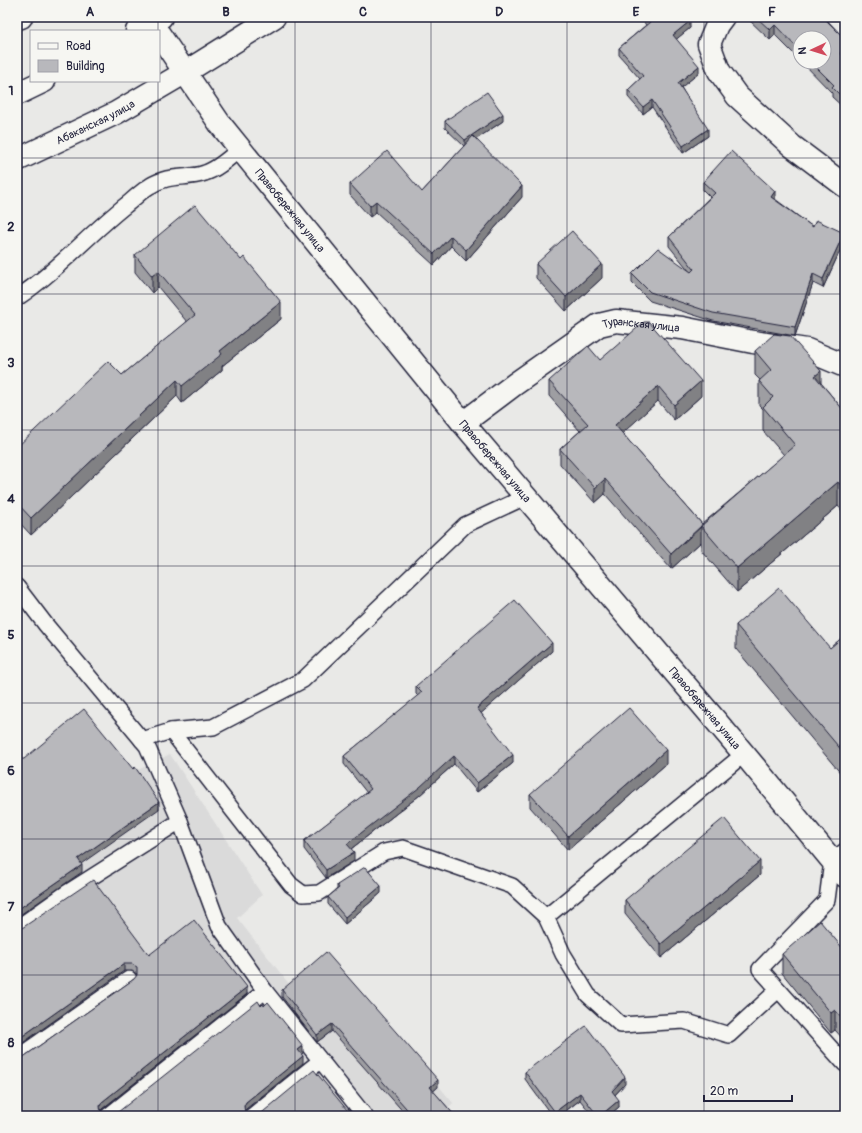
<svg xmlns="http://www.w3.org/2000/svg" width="862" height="1133" viewBox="0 0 862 1133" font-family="Pangolin,sans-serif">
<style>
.built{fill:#dadada}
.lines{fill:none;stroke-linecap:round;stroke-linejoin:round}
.service-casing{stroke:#22223b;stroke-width:18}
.minor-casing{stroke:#22223b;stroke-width:25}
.tertiary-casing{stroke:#22223b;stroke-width:25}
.secondary-casing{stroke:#22223b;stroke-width:25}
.service{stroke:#f6f6f2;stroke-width:15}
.minor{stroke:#f6f6f2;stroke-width:22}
.tertiary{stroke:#f6f6f2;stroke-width:22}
.secondary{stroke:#f6f6f2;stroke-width:22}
.wall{fill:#9e9ea2;stroke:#22223b}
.shaded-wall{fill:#818184;stroke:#22223b}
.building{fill:#b8b8bc;stroke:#22223b}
.grid{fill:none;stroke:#22223b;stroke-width:1;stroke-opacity:0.55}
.labels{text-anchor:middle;stroke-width:4;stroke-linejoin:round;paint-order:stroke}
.street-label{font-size:11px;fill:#22223b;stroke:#f6f6f2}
.neatline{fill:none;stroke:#22223b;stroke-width:1.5}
.grid-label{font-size:13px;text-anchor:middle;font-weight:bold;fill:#22223b}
</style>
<rect width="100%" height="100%" fill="#e9e9e7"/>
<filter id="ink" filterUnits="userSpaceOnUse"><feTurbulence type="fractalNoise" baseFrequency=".025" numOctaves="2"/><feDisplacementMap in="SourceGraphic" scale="8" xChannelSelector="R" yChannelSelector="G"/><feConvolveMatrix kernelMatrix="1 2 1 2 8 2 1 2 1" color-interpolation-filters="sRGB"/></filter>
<g filter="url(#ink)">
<polygon class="built" points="170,754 262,895 237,918 289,984 328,954 453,1103 447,1109 453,1116 17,1116 17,854 136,771"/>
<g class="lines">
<defs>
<g id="service">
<path d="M17,298C56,272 88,235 126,205C134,199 141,191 150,186C171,173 185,180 205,173C218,169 230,157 240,149"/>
<polyline points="17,587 46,625 147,746 180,821 219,926 265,991 365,1116"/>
<polyline points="171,731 291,885 303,894 319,893 384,852 403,848 512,886 546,917"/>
<polyline points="142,740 171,731 213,727 303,680 465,525 525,497"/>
<polyline points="744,754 546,917 563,954 588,995 621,1025 684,1021 729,1035 778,990"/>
<polyline points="845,851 832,861 827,900 760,969 845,1064"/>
<polyline points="17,928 65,894 180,821"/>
<polyline points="17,1058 129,979"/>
<polyline points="108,1116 265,991"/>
<polyline points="252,1116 320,1061"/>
</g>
<g id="minor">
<polyline points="723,17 717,25 709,44 719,71 737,96 792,146 845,186"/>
<polyline points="17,18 21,17"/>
<path id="s1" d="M463,423L515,384L599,325L616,321L682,328L753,342L807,350L845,366"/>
</g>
<g id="tertiary">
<path id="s2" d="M159,34L220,124L463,423L744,754L845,876"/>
</g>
<g id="secondary">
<polyline points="137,31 161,17"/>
<polyline points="17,94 44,81"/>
<path id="s3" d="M17,160L116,113L184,73L274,17"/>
</g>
</defs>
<use href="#service" class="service-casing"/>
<use href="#minor" class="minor-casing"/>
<use href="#tertiary" class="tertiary-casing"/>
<use href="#secondary" class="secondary-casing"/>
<use href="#service" class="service"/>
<use href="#minor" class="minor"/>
<use href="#tertiary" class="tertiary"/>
<use href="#secondary" class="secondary"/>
</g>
<g class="wall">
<polygon points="640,17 686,17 690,28 676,39 699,73 681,87 708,136 683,153 652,107 643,114 628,97 628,90 640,79 619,55 619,48 646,25"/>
<polygon points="746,17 830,17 827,20 845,39 845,109 832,97 832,93 802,62 824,62 800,38 800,60 775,35 770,40"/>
<polygon points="445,121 503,121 476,139 522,197 466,261 451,246 434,265 376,212 370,217 350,195 350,184 422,192 464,146 445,128"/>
<polygon points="703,182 775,199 813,227 844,242 823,288 813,283 795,336 713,321 650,301 632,283 632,274 690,272 669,246 669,237 710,197 703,190"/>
<polygon points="135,255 281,319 222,366 222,370 182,403 177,396 31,535 17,520 17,447 122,375 187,322 158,287 152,293 135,272"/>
<polygon points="536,264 602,278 566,311 536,278"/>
<polygon points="755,351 821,383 845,412 845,514 838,506 737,592 701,550 701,542 671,569 605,494 595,503 560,464 560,449 580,431 549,396 549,381 600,360 701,396 674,420 658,401 622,433 702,524 784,455 763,431 763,409 759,405 759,381 760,380 755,375"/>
<polygon points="736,625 830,648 845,635 845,774 843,776 736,649"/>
<polygon points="552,651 481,713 513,763 477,792 454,764 420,795 351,849 354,861 326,878 304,849 304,841 367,793 344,764 344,756 418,696 416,694 416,686"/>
<polygon points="666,764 568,850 530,807 530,794"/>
<polygon points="760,875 661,958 625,914 625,900"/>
<polygon points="337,885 381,893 345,924 328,904 328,897 337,889"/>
<polygon points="17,929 149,955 247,994 102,1109 100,1112 101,1114 22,1058 134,979 137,976 137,974 132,971 124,971"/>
<polygon points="845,951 845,1041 835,1030 831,1033 782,973 782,954"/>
<polygon points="282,990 438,1087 433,1091 455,1116 407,1116 332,1031 317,1042 282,997"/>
<polygon points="525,1072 625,1084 615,1095 619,1107 608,1116 593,1116 580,1100 559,1116 552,1116 525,1079"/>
</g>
<g class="shaded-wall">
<polygon points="822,17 830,17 822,25"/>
<polygon points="690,21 690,28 673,42 673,35"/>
<polygon points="775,25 775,35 770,40 770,30"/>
<polygon points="845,49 845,58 840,53"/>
<polygon points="699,66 699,73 678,90 678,83"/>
<polygon points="652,100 652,107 643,114 643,107"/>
<polygon points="503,114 503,121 465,147 465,140"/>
<polygon points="708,129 708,136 683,153 683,146"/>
<polygon points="522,186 522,197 466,261 466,250"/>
<polygon points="775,191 775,200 771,197"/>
<polygon points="376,201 376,212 370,217 370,206"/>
<polygon points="844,233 844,242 823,288 823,279"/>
<polygon points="451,236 451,246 434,265 434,254"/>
<polygon points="602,264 602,278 566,311 566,297"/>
<polygon points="158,271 158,287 152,293 152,276"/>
<polygon points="813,274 813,283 795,336 795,327"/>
<polygon points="281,302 281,319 222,366 222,370 182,403 182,386 220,351"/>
<polygon points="821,371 821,395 815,376"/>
<polygon points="177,380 177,396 31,535 31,518"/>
<polygon points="701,381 701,396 674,420 674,405"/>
<polygon points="658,386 658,401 615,440 615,425"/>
<polygon points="605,479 605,494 595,503 595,488"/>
<polygon points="838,482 838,506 737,592 737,568"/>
<polygon points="701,527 701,542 671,569 671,554"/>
<polygon points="552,643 552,651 477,717 477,708"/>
<polygon points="666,750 666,764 568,850 568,836"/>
<polygon points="845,750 845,774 843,776 843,752"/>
<polygon points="513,755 513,763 477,792 477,783"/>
<polygon points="454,756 454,764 420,795 347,852 347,844"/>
<polygon points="159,802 159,809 78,866 78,859"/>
<polygon points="354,852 354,861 326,878 326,870"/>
<polygon points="760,861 760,875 661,958 661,944"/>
<polygon points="82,865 82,872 17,917 17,910"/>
<polygon points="381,886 381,893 345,924 345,917"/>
<polygon points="124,964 124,971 17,1047 17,1040"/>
<polygon points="247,987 247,994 102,1109 100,1113 100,1106 102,1102"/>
<polygon points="835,1010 835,1030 831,1033 831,1013"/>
<polygon points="332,1024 332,1031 317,1042 317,1035"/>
<polygon points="303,1046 303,1053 298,1057 298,1050"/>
<polygon points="303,1056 303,1063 246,1109 244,1113 244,1106 246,1102"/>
<polygon points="625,1077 625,1084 612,1098 612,1091"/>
<polygon points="438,1080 438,1087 430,1094 430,1087"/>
<polygon points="580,1093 580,1100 559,1116 555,1116 555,1112"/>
<polygon points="619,1100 619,1107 608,1116 600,1116"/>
</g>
<g class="building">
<polygon points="646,17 686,17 690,21 673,35 699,66 678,83 708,129 683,146 652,100 643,107 628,90 643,76 619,48 650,22"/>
<polygon points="756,17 823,17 845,39 845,49 840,53 845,58 845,100 832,87 834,85 811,62 824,62 824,38 800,38 800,51 775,25 770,30"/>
<polygon points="487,92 503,114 465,140 445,121"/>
<polygon points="473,136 522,186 466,250 451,236 434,254 376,201 370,206 350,184 387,151 422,192"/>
<polygon points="731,151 775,191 771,197 813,227 816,220 844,233 823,279 813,274 795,327 713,313 650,292 632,274 658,248 691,272 694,269 669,237 715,193 703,182"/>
<polygon points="195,205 241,260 244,257 281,302 220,351 222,354 182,386 177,380 31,518 17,503 17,447 108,361 122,375 195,315 158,271 152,276 135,255"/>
<polygon points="572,231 602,264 566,297 536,264"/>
<polygon points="644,322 649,322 701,381 674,405 658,386 615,425 702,524 701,526 671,554 605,479 595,488 560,449 588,424 549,381 588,346 600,360"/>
<polygon points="774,334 790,336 821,371 815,376 845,412 845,490 838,482 737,568 701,526 795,445 763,407 773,397 759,381 771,370 755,351"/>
<polygon points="779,588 830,648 845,635 845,750 843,752 736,625"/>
<polygon points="515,600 552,643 477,708 513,755 477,783 454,756 420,787 347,844 354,852 326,870 304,841 371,789 344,756 422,692 416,686"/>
<polygon points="629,708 666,750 568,836 530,794"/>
<polygon points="84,709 133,769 135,767 159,802 78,859 82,865 17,910 17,759 24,759"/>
<polygon points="724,818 760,861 661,944 625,900"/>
<polygon points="365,867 381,886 345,917 328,897 339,888 337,885"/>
<polygon points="93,880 149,955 194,920 247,987 102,1102 100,1106 101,1114 103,1116 17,1116 17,1060 22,1058 134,979 137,975 137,967 132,964 124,964 17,1040 17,929 22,928"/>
<polygon points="820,921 845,951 845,1021 835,1010 831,1013 782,954"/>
<polygon points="326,952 438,1080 430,1087 455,1116 413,1116 332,1024 317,1035 282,990"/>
<polygon points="258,1001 261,1006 263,1004 264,1006 268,1002 303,1046 298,1050 303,1056 246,1102 244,1106 245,1114 247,1116 113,1116"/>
<polygon points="586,1026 625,1077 612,1091 619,1100 600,1116 598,1116 580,1093 555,1112 525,1072"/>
<polygon points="314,1070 352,1116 257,1116 258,1116"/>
</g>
</g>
<path class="grid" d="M158,17V31M295,17V1116M431,17V1116M567,17V1116M704,17V1116M158,81V1116M17,158H845M17,294H845M17,430H845M17,566H845M17,703H845M17,839H845M17,975H845"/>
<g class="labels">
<g class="street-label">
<text dy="4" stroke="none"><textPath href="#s3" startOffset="87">Абаканская улица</textPath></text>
<text dy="4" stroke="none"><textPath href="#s2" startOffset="220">Правобережная улица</textPath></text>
<text dy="4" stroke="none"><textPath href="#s1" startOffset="210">Туранская улица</textPath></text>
<text dy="4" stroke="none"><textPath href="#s2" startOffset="544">Правобережная улица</textPath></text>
<text dy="4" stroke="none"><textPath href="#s2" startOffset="868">Правобережная улица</textPath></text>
</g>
</g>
<rect width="862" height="1133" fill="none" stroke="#f6f6f2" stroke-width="44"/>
<rect x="30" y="30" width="130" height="52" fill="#f6f6f2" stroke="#a1a1a9"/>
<rect x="38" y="43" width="20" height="6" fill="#f6f6f2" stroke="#a1a1a9"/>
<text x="66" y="50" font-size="12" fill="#22223b">Road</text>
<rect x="38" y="60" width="20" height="12" fill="#b8b8bc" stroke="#a1a1a9"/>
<text x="66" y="70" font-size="12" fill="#22223b">Building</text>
<g transform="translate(812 50) rotate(266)"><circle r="19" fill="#f6f6f2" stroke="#a1a1a9"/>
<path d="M0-3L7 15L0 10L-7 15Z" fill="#d1495b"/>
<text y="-6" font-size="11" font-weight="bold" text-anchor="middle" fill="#22223b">N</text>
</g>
<path d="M704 1095v6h88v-6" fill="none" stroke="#22223b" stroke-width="2"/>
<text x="710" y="1095" font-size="12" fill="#22223b" stroke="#f6f6f2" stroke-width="3" paint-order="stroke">20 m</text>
<rect x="22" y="22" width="818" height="1089" class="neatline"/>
<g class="grid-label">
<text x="90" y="16">A</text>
<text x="226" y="16">B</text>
<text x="363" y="16">C</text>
<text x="499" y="16">D</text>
<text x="636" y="16">E</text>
<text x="772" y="16">F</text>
<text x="11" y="95">1</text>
<text x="11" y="231">2</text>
<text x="11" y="367">3</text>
<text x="11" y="503">4</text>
<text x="11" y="639">5</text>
<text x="11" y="775">6</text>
<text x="11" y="911">7</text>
<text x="11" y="1047">8</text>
</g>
</svg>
